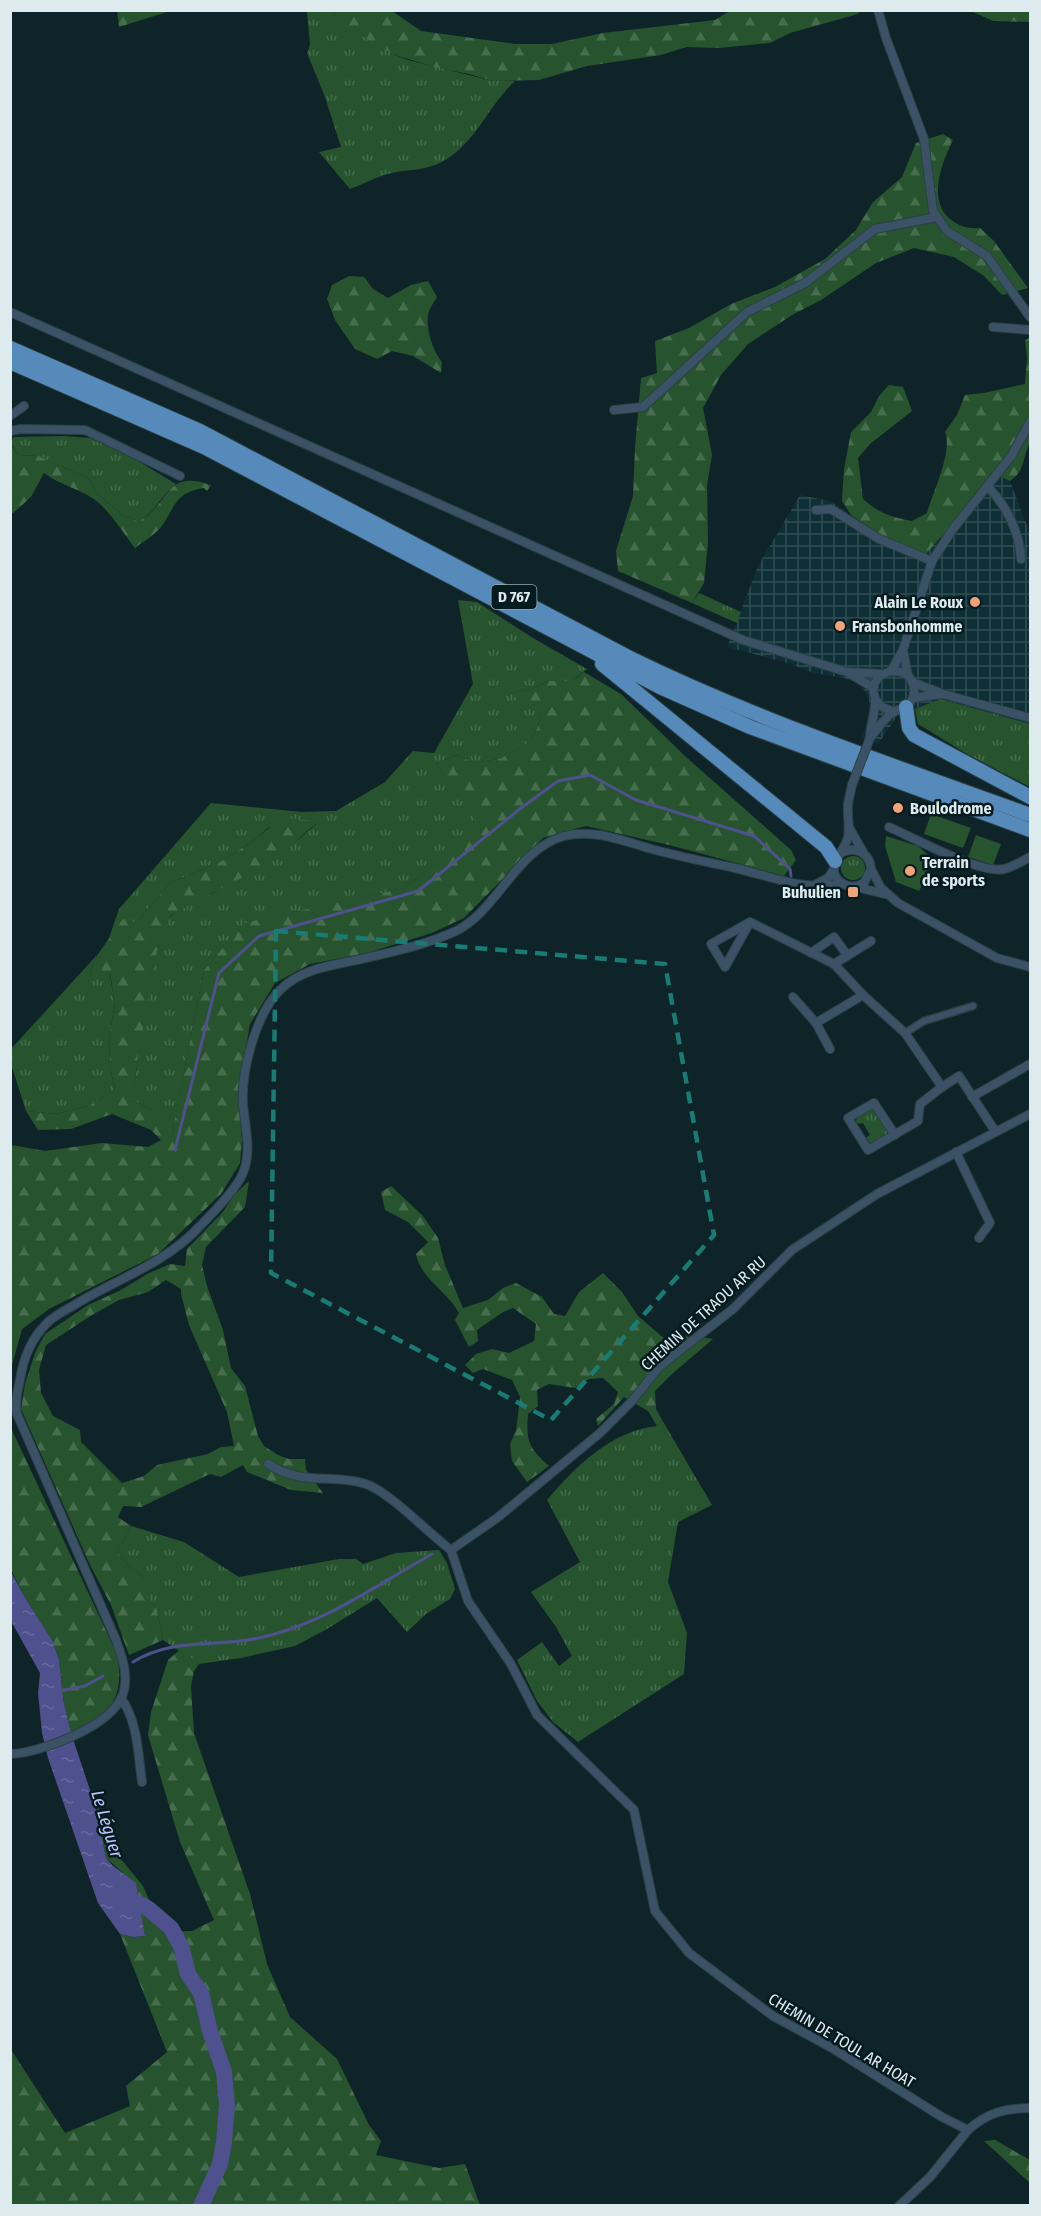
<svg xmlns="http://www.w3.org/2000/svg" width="1041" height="2216" viewBox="0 0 1041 2216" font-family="'Fira Sans Condensed',sans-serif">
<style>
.industrial{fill:url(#industrial-grid)}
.grass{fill:url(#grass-tufts)}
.forest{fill:url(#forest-firs);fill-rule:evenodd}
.pitch{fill:#27542f}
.water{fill:url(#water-ripples)}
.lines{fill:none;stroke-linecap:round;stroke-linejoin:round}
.stream{stroke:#4e518d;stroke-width:3}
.river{stroke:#4e518d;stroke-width:16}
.pedestrian-casing{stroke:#2b4045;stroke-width:9}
.minor-casing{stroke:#2b4045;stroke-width:10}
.trunk-casing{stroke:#2b4045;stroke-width:16}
.pedestrian{stroke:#3b5266;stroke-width:6}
.minor{stroke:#3b5266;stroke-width:8}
.trunk{stroke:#568aba;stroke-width:14}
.minor-bridge-casing{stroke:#2b4045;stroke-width:10;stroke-linecap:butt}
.minor-bridge{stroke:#3b5266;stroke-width:8}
.marked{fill:none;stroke:#197c74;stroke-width:4.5;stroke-dasharray:12 8;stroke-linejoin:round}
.poi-dot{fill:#f0a279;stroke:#051b20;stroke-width:2}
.labels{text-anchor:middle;stroke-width:5;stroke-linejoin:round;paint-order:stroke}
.shield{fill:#051b20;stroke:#9cacb0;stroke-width:1.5}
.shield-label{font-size:15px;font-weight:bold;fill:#ddeaee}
.poi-label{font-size:16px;font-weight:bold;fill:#ddeaee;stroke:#051b20;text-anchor:start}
.street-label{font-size:16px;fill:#ddeaee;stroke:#051b20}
.water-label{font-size:18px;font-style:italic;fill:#bfc4fb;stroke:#051b20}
</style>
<defs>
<pattern id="industrial-grid" width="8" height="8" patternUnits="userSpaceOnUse" patternTransform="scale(1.5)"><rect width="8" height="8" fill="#0e2f36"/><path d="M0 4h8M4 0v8" fill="none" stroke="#314d53"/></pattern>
<pattern id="grass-tufts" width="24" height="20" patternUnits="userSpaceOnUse" patternTransform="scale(1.5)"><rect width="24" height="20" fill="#27542f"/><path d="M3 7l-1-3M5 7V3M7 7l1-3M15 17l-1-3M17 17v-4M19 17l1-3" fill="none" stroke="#466d4d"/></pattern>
<pattern id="forest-firs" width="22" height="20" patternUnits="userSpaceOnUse" patternTransform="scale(1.5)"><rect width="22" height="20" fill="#27542f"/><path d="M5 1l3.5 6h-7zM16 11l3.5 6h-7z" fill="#466d4d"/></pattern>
<pattern id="water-ripples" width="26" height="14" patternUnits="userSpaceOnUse" patternTransform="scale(1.5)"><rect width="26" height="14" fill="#4e518d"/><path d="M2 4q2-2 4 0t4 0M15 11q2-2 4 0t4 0" fill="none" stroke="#676a9d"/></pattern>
</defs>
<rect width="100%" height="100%" fill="#0e2429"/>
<polygon class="industrial" points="992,471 1010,481 1030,533 1030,724 941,699 898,715 878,744 862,737 872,709 865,691 857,683 844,678 813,673 791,664 727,647 758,566 800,495 830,501 880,535 947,530"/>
<g class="grass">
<path d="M307,11H333L336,16L395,55L408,60L493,81H515C490,104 478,137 450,157C425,174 409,167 384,175C373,179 361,185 350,189L319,152L341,147L325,97L307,53L310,45Z"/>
<path d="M64,436L90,438L133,458L176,484C161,495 156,512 139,521L124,516L97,494L88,478L38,456L18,455L11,443L13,437Z"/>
<polygon points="699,593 741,612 737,623 692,603"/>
<path d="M458,600L477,602L533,638L587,669L572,681H548L532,689L510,693L541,715L537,729L527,744L503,758L475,763L456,755L436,764L483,829L404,888L244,924L204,970L172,1134L152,1110L133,1100C137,1063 150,941 171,916C177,908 201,899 211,894C245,875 291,849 318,822L269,827L250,843L220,862L170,883L137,922L109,938L119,909L211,803L302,812L336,811L385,782L413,751L434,753L473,684Z"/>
<polygon points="941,699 1030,724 1030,787 967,754 918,724 915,709"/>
<circle cx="853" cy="868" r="12"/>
<polygon points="98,954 89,975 109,971 115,1003 109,1038 110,1067 115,1090 88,1106 56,1114 26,1111 11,1064 10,1050"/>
<polygon points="871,1109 873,1110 887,1131 887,1135 872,1144 864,1139 870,1135 863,1123 855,1124 857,1118"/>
<path d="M662,1420L712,1505L678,1522L668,1582L687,1633L684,1674L578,1742L553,1722L537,1701L517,1660L542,1642L559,1666L572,1656L556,1627L531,1592L580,1562L547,1500C576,1466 611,1431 657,1426Z"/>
<polygon points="131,1526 184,1542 239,1577 339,1559 356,1559 363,1564 396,1553 439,1550 447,1563 455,1589 450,1599 426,1614 407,1632 377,1598 327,1629 295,1646 241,1658 199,1664 163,1640 157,1610 139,1587 143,1577 129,1566 117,1552"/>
</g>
<g class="forest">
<polygon points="117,10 170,10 170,11 119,27"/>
<polygon points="333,11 392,11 421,31 515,44 552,44 603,33 715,20 728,12 738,11 860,11 858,14 790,33 770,43 719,48 686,47 661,55 587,66 539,80 493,81 469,74 438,68 395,55 351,30 336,16"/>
<polygon points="971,11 1030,11 1030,22 993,21"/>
<path d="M943,134L953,140C942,162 927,200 950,219C960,227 968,229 980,228L994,241L1028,288L1002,295L984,276L954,257L914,248L876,263L821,300L792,315L748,344L721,375L703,408L712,455L707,485L708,543L704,583L692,603L618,571L616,551L633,496L635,448L641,378L657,373L655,341L689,328L731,304L775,287L825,259L856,230L873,202L902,177L916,143Z"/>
<path d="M349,276L364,277L373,289L388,298L411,285L428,281L437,297C434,302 429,309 428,315C426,330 433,351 442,362L441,373L413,356L392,351L377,359L355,349L335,320L327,299L332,285Z"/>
<path d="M1030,338V442C1022,458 1026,470 1010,481L992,472L947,530L926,554L880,535L851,515L842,501L844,469L851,432L871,412L879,396L889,385L903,387L912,411L870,444L858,458L863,499C880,514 891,517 912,521L927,513C933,492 953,451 945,432L957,415L965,395L984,393L1025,384L1027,357L1025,340Z"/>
<path d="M10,443L18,455L38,456L88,478L97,494L124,516L139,521C170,505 164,468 211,485L207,491L204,488C178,492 176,503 164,523C158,533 144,541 135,548C124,534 113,516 99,503C83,489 61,486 44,473L31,497L11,515Z"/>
<polygon points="584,672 621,694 686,757 791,850 796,860 784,876 669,845 586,826 543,838 464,918 432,933 367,953 310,964 275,983 250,1024 238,1091 242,1140 240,1163 221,1194 158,1254 49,1309 22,1329 11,1369 11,1145 45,1151 102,1143 148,1147 161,1140 151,1130 112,1114 71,1129 38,1130 26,1111 56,1114 88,1106 115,1090 110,1067 109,1038 115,1003 110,974 89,975 98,954 123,919 137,922 170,883 220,862 250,843 283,817 318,822 270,863 171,915 158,945 138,1056 133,1100 152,1110 172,1133 204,970 244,923 404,888 482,829 436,764 456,755 475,763 502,758 527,744 537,729 541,715 509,693 532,689 548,681 572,681"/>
<path d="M249,1181L245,1207L206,1247L202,1265L207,1286L223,1330L231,1368L245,1386L258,1436L264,1446L278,1455L289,1459H305L306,1470L323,1493L291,1490L247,1472L243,1465L221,1477L210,1474L141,1507L123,1506L118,1517L131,1526L117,1552L129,1566L143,1577L140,1587L157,1610L163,1640L129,1655L111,1605L90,1565L21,1409L25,1384L35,1353L45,1334L88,1305L119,1291L149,1273L170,1264L185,1266L187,1249L223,1212L234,1195ZM166,1280L181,1289V1294L189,1325L227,1412L234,1446L221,1447L208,1454L157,1465L144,1476L122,1483L81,1442L80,1430L53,1416L41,1393L39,1370L46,1345L92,1315L119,1300L148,1292Z"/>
<path d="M391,1186L423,1216L438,1238L445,1265L463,1308L488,1300L503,1288L516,1283L542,1297L554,1314L565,1316L579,1292L603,1273L622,1292L638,1316L673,1346L687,1335L713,1339L672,1374L655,1391L656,1409L662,1420L657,1426L648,1411L624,1397L598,1426L596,1419L614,1404L618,1392L603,1378L589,1379L575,1388L549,1384L537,1390L538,1406L528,1414C526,1442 529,1448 549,1466L527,1482L512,1461L510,1444L516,1431L520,1397L512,1380L483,1369L473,1373L465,1365L476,1354L492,1349L509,1353L534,1341L536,1324L513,1308L503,1312L477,1330L478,1341L469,1347L455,1320L459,1313C448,1292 420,1278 416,1254L428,1242L408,1222L385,1210L381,1192Z"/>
<path d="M10,1426L117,1654C125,1698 111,1715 71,1733L63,1699L59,1659L52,1640L27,1601L11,1570Z"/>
<polygon points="181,1649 199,1664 194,1671 191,1686 194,1733 250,1894 267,1964 290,2017 337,2059 369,2125 381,2141 376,2155 439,2168 465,2164 480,2205 11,2205 10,2048 65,2133 130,2106 126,2086 167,2052 120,1934 133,1937 145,1936 136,1884 106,1858 94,1802 113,1830 120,1858 143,1886 163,1932 192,1931 214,1920 180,1842 148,1735 151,1712 168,1660"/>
<polygon points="995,2140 1030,2160 1030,2183 984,2141"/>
</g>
<g class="pitch">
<polygon points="931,814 971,828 963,848 924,834"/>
<polygon points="976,835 1001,844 993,865 968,857"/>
<polygon points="886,836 918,846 934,860 919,891 896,882 885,846"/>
</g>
<polygon class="water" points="10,1570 27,1601 52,1640 59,1659 63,1699 71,1733 94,1802 106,1858 112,1865 136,1883 145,1936 133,1937 120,1934 98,1903 48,1758 42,1733 38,1693 40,1673 11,1621"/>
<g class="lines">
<g class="stream">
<polyline points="175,1150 219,973 259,936 418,891 521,808 558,781 590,775 636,800 754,836 790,869 791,876"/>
<path d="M133,1662C171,1638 212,1647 254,1639C319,1627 375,1586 432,1554"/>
<polyline points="60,1691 85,1686 103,1676"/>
</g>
<polyline class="river" points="120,1893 149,1909 171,1928 181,1946 188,1974 201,1993 210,2031 224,2072 227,2105 224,2142 220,2164 201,2206"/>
<defs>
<polyline id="pedestrian" points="905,1033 924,1021 973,1006"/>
<g id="minor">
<polyline points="878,10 886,38 924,139 933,211 947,231 987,256 1030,317"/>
<polyline points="10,312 743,640 847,672 874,688"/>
<polyline points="993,327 1030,330"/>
<polyline points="614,410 643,407 747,312 805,283 875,229 937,217"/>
<polyline points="10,416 24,406"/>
<polyline points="10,431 21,429 85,430 180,476"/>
<path d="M988,487C1006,505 1020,533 1021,559"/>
<polyline points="816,510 831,509 879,539 932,561"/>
<polyline points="903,650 908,676"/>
<polyline points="891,671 903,650 932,561 953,529 1012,455 1030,422"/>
<polyline points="849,672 883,674"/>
<polyline points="912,682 943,694 1030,718"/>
<polyline points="913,698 942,694"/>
<path d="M870,738C877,730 884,717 894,712C903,707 908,708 913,698C922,659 863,666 875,698C879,707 886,710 894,711"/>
<path d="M870,738C870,724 876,713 875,699"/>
<path d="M889,827C914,838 979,874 1004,869C1013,867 1022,861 1030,857"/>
<polyline points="850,829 863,852"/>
<path d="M843,852C857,846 870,854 871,869L864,883C857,887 849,888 842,883C822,870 845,852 848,837C850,826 847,815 848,804C849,797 851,791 852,785"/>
<polyline points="871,869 881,888 898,903 997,958 1030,967"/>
<polyline points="815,885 828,878 834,869"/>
<polyline points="856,887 885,894"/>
<polyline points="750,922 711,944 725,967 750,922 834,964 863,995 905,1033 942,1087 959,1076 995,1131"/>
<polyline points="811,953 834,937 847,955"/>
<polyline points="834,964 871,941"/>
<polyline points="793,997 816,1023 830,1049"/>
<polyline points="816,1023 863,995"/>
<polyline points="972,1097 1030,1064"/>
<polyline points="895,1135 874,1103 848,1118 868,1150 918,1121 920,1104 942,1087"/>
<polyline points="956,1152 990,1223 979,1238"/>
<path d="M268,1464C305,1487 330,1473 366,1484C391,1493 428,1533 451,1550"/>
<path d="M451,1550L468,1601L511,1664L537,1715L634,1810L655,1911L689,1953L773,2016L832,2048L942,2117L968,2130C987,2113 1005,2108 1030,2108"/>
<polyline points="451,1550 497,1518 600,1433 632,1401 660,1366 733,1309 792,1250 877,1194 1030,1114"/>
<path d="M121,1698C138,1722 138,1754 142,1782"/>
<path d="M10,1754C41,1753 112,1726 123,1694C129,1676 122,1657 116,1640L17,1414C14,1403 18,1391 20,1380C23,1359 31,1339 47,1323C55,1315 66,1310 76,1304C117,1279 166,1263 199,1227C211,1215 237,1188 243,1173C252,1151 245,1127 243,1104C241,1070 256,1014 280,990C303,967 336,965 366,958C396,951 428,944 456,931C499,909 515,850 564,836C595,828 626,842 655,850C681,857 708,862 735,868C774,877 801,891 843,884"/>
<polyline points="899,2206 930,2177 968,2130"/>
</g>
<g id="trunk">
<path d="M10,348L200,431L630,658C759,721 895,766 1030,815"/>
<polyline points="10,362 204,447 660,687 750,727 1030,830"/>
<polyline points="602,664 826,847 835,861"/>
<polyline points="906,707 909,728 914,735 1030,797"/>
</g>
</defs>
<use href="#pedestrian" class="pedestrian-casing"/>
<use href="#minor" class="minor-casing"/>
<use href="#trunk" class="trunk-casing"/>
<use href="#pedestrian" class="pedestrian"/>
<use href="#minor" class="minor"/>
<use href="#trunk" class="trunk"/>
<defs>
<polyline id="minor-bridge" points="852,785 870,738"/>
</defs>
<use href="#minor-bridge" class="minor-bridge-casing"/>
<use href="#minor-bridge" class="minor-bridge"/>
</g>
<path class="marked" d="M276,931L665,964L714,1235L551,1420L271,1273Z"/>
<g class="poi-dot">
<circle cx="975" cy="602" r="6"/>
<circle cx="840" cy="626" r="6"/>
<circle cx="898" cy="808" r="6"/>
<circle cx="910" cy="871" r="6"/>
<rect x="847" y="886" width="12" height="12" rx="3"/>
</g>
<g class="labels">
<rect class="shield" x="491.5" y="585" width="45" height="24" rx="4.5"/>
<g class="shield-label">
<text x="514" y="602">D 767</text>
</g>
<g class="poi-label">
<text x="963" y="608" text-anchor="end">Alain Le Roux</text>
<text x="852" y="632">Fransbonhomme</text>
<text x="910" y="814">Boulodrome</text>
<text x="922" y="868">Terrain<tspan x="922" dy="18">de sports</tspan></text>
<text x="841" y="898" text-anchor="end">Buhulien</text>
</g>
<g class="street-label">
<text transform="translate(703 1313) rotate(-42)" y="6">CHEMIN DE TRAOU AR RU</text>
<text transform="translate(842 2040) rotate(31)" y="6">CHEMIN DE TOUL AR HOAT</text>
</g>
<g class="water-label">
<text transform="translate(107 1824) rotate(73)" y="6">Le Léguer</text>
</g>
</g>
<rect width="1041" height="2216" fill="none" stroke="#ddeaee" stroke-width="24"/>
</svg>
